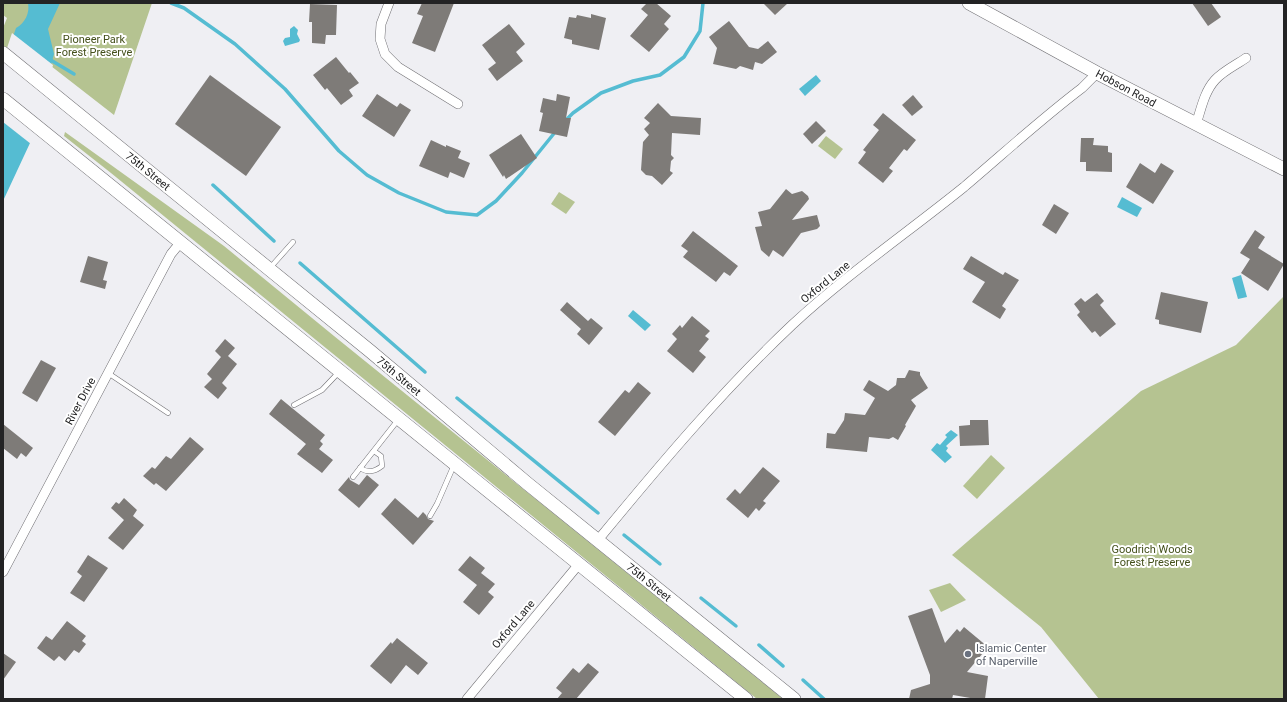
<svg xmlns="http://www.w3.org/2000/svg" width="1287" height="702" viewBox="0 0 1287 702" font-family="Roboto,sans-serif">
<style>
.green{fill:#b5c391}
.water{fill:#55bcd2}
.pier{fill:#efeff3}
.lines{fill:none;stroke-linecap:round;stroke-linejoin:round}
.stream{stroke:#55bcd2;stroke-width:3.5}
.building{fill:#7e7b78}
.lane-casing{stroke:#717074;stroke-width:5.5}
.street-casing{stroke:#717074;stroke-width:10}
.secondary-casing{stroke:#717074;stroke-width:14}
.lane{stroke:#fff;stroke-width:4.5}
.street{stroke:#fff;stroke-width:9}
.secondary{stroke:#fff;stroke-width:13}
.worship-dot{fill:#6b7280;stroke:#fff;stroke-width:1.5}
.labels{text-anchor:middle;stroke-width:4;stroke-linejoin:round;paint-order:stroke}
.park-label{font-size:11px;fill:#44501b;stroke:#fff}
.street-label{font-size:11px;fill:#232324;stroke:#fff}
.worship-label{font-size:11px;fill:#5b616d;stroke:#fff;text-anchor:start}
</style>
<rect width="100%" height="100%" fill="#efeff3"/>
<g class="green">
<polygon points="3,3 152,3 114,115 51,66 3,154 3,28 7,18 3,15"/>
<polygon points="65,132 224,246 334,336 783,699 757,699 111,173 64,136"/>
<polygon points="826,136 843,149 835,159 818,146"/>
<polygon points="559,192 575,202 566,214 551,204"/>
<polygon points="1284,296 1284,699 1099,699 1041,627 952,555 1141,391 1236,345"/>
<polygon points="991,455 1005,468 977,499 963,486"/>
<polygon points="950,583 966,600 941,612 929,590"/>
</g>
<g class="water">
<path d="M28,3H60L48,29L54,54L30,143L3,201V66L16,28C25,23 30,13 28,3Z"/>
<polygon points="294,26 298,30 297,34 300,40 299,42 285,46 283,41 285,38 290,37 290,29"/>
<polygon points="816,75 821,81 805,96 799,89"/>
<polygon points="1122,197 1142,208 1137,217 1117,207"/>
<polygon points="1241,275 1247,297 1238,299 1232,278"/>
<polygon points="633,310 651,325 645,331 628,316"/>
<polygon points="951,430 958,435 946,446 948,448 946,451 952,457 945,463 931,450 937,443 940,445 947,437 945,435"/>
</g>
<polygon class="pier" points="12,33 53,65 31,144 3,122 3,60"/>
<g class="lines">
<g class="stream">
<polyline points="171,3 184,8 235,44 285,89 339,151 367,175 399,193 446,212 477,215 496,201 522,173 556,131"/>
<polyline points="49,59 74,74"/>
<polyline points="566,120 573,113 601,93 633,81 660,75 684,57 700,31 703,3"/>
<polyline points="213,185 274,241"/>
<polyline points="300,263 425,372"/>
<polyline points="457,398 598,513"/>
<polyline points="624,535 660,564"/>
<polyline points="701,598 736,626"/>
<polyline points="759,645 783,666"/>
<polyline points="803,680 824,699"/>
</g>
</g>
<g class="building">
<polygon points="422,3 454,3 435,52 412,43 423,16 417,14"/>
<polygon points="647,3 656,3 671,16 664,24 669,29 649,52 630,36 648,15 641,9"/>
<polygon points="763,3 788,3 775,15"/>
<polygon points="1192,3 1211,3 1221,17 1208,26"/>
<polygon points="310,4 337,5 336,35 326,35 325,44 312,43 312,22 309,22"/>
<polygon points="591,14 606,18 599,50 572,44 572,40 564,38 569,17 576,18 577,15 591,18"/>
<polygon points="729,21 749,47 758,49 768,41 777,52 762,64 755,62 753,70 740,66 736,69 713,64 717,48 709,37"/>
<polygon points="509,24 525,44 516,52 523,61 497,81 488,69 496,63 482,45"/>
<polygon points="336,57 349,73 350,72 359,83 349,90 353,96 341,105 327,88 325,90 313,75"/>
<polygon points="210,75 281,127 246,176 175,124"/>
<polygon points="377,94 397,107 400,103 411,110 394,137 362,116"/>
<polygon points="557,94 570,97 566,118 571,118 567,137 539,131 543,113 540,112 543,98 556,101"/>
<polygon points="913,95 923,107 912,116 902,105"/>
<polygon points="658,103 671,116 701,118 700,135 672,133 671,155 674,158 671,161 670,171 673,173 662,185 652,176 646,175 641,170 643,142 649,135 644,129 650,123 644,118"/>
<polygon points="883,113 916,140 907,151 904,149 889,168 893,171 883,183 858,163 866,152 863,150 879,130 873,125"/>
<polygon points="816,121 826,131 812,144 803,134"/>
<polygon points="521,134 537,158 506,179 504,175 503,177 489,155"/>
<polygon points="1081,138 1094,138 1093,145 1108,146 1108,152 1112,153 1112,172 1086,171 1086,162 1080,162"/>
<polygon points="431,140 446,147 446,145 461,151 458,158 470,163 464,178 450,172 448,178 419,166"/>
<polygon points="1140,163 1155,173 1161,163 1174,171 1153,204 1126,187"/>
<polygon points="786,189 792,194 802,191 808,196 809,199 792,220 817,215 820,226 817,229 801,233 783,257 773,250 769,257 761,250 755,227 762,226 758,212 770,209"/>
<polygon points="1054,204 1069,213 1056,234 1042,225"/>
<polygon points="1255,230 1265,237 1258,248 1284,264 1268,291 1241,273 1250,259 1240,253"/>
<polygon points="693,231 738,266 730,276 724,272 716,282 683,257 688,251 681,246"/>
<polygon points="88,256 108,262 103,280 107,281 105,289 80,282"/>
<polygon points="971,256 1003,275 1005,272 1019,280 1002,306 1006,309 1000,319 972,302 985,282 963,269"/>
<polygon points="1161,292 1208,302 1201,333 1159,324 1159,320 1155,319"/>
<polygon points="1097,293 1104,301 1100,305 1116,324 1100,337 1095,331 1092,333 1077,315 1080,312 1074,304 1081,298 1085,302"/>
<polygon points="567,302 588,321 591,318 603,328 589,345 577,334 581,329 560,310"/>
<polygon points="692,316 710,331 705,336 709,339 699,351 706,357 693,373 667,351 677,339 672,334 680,325 682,328"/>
<polygon points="225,339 235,348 228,356 237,364 222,383 227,388 218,399 204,387 212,379 207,374 221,357 215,351"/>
<polygon points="41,360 56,368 37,402 22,393"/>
<polygon points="909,370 920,372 920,375 928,388 911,400 916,406 905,425 906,426 898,440 893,437 889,439 869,437 867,452 826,448 827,433 835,434 844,420 845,413 865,415 875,398 863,390 869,380 888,391 896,385 897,378 905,378"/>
<polygon points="638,382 651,393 615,436 598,422 625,390 629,393"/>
<polygon points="281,399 325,435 320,441 323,444 319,449 333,460 322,473 297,454 306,444 269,414"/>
<polygon points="970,420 988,420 989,445 960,446 959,426 970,425"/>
<polygon points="3,424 33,448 26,457 21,453 17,459 3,448"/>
<polygon points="190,437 204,449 166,491 156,483 154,485 143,476 152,467 155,469 166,456 171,459"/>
<polygon points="763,467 780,481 763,501 766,503 759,511 756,508 748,518 726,499 735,489 740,494"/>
<polygon points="367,475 379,485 359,508 338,490 349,477 350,480 359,485"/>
<polygon points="124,498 137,510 133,516 144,525 123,550 108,538 124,520 111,508 116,502 119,504"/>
<polygon points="395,498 418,518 423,512 426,515 428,519 434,521 413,545 381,514"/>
<polygon points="88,555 108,568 84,602 70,593 82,576 77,572"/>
<polygon points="470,556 485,568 481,573 495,584 488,592 494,597 479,615 463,602 477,585 458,570"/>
<polygon points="932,608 945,643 957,629 960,632 964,627 988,647 967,672 988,676 985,699 976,699 953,695 952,699 909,699 911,690 930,684 930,675 908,616"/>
<polygon points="67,621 86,636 82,641 86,644 79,653 74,650 65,661 59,656 54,661 37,648 46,636 52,640"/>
<polygon points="397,638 428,663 418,675 406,665 391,684 370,666 391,642 392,644"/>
<polygon points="3,653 16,662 3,680"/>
<polygon points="588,663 599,672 576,699 557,699 562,693 556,688 573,668 579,673"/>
</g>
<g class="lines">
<defs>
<g id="lane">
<polyline points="269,269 293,242"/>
<polyline points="108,373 168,413"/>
<polyline points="294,405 322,390 339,372"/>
<path d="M360,468C368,473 374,472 382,466L381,456L374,451"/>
<polyline points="353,477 398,420"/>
<polyline points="430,516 437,504 454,465"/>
</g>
<g id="street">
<polyline points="389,3 381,24 380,39 385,54 398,67 458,104"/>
<path d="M1196,124C1201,110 1204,92 1215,80C1223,71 1236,65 1246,58"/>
<path d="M598,540C659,466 722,391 792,325C846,275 907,233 964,187C1003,154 1041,119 1082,88L1097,73"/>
<polyline points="3,572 171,254 180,243"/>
<polyline points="467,699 579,564"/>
</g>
<g id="secondary">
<polyline points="969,3 1097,73 1284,169"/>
<polyline points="3,53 370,351 528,484 794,699"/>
<polyline points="3,99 746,699"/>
</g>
</defs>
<use href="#lane" class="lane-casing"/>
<use href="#street" class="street-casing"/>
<use href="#secondary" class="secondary-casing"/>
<use href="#lane" class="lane"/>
<use href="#street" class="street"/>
<use href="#secondary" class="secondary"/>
</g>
<circle class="worship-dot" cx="968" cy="654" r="4"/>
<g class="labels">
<g class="park-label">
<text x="94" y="43">Pioneer Park<tspan x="94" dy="13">Forest Preserve</tspan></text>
<text x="1152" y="553">Goodrich Woods<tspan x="1152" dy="13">Forest Preserve</tspan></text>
</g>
<g class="street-label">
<text transform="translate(1126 88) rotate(28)" y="4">Hobson Road</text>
<text transform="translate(148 171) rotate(39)" y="4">75th Street</text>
<text transform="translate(825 282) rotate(-39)" y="4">Oxford Lane</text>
<text transform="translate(399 376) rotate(40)" y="4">75th Street</text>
<text transform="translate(80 401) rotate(-62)" y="4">River Drive</text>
<text transform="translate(649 582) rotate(39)" y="4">75th Street</text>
<text transform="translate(513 624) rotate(-50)" y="4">Oxford Lane</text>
</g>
<g class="worship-label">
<text x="976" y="652">Islamic Center<tspan x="976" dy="13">of Naperville</tspan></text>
</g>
</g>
<rect width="1287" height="702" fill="none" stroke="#232324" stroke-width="8"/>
</svg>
